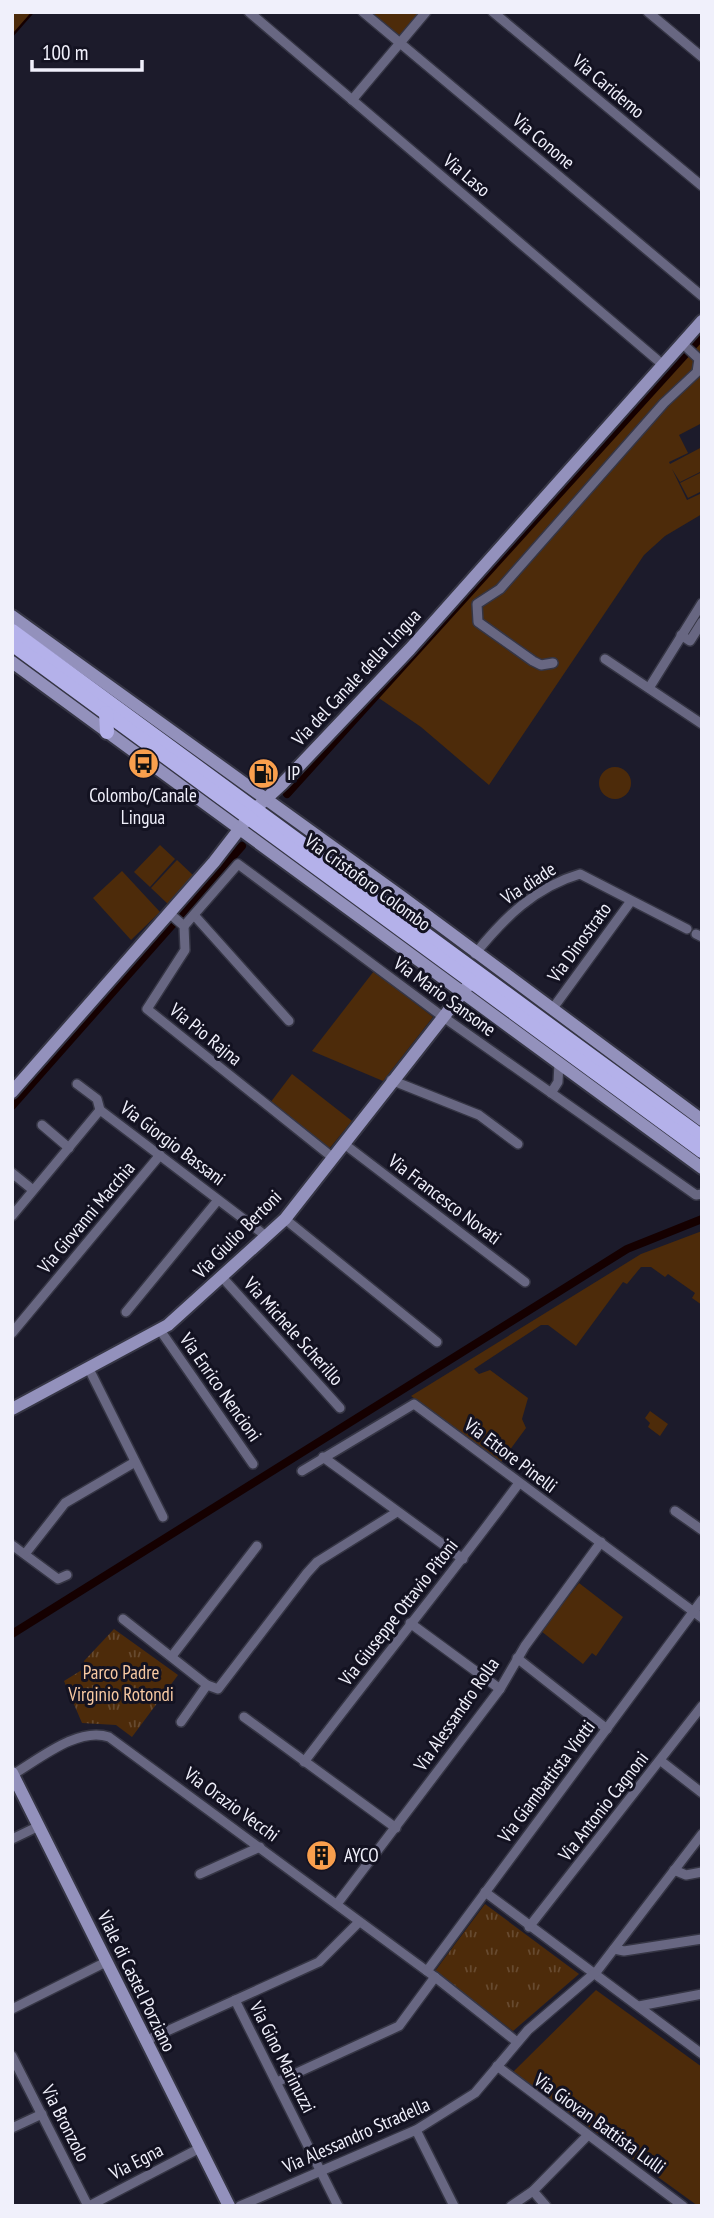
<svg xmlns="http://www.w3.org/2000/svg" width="714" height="2218" viewBox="0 0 714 2218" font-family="'PT Sans Narrow',sans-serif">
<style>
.grass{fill:#4d2b0a}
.park{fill:url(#park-tufts)}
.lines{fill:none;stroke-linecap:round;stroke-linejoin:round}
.stream{stroke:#150000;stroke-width:2.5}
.canal{stroke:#150000;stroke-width:8}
.street-casing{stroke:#353544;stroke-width:12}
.secondary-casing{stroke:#353544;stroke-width:16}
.primary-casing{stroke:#353544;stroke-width:18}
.street{stroke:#686782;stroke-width:9}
.secondary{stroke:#9391bc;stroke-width:12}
.primary{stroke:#b4b1ea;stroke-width:14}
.labels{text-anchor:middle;stroke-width:6;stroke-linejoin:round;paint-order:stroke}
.street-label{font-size:19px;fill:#f0f0fb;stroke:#131221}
.poi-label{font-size:19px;fill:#f0f0fb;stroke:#131221;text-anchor:start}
.park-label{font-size:19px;fill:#f8c9a2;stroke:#131221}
</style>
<defs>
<pattern id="park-tufts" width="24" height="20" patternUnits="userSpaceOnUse" patternTransform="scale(1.75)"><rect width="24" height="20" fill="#4d2b0a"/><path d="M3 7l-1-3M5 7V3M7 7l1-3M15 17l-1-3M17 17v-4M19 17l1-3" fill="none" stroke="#674a2f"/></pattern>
</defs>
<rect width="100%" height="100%" fill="#1c1b2b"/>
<g class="grass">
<polygon points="12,12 33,12 12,37"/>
<polygon points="371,12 420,12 400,36"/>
<polygon points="702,327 702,423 679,435 688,453 669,462 670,464 702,447 702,471 680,482 672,469 687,500 702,493 702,514 665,536 644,555 489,785 421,727 373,694"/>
<polygon points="702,472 702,491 688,498 680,483"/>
<circle cx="615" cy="783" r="16"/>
<polygon points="160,845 175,859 150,887 134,872"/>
<polygon points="177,860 196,878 169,905 151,888"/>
<polygon points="122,871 160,912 131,940 93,898"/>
<polygon points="374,971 433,1017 383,1081 312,1051"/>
<polygon points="292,1074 352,1121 329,1149 270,1103"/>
<polygon points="702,1231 702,1305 692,1298 695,1293 668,1274 665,1277 651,1267 641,1267 627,1284 623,1282 576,1346 548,1325 541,1325 474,1369 479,1374 490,1370 528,1398 522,1419 526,1428 501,1462 411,1396 641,1254"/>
<polygon points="650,1411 668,1424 660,1436 648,1427 650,1423 645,1418"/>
<polygon points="579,1583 623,1617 596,1656 592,1653 583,1664 541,1631"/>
<polygon points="596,1990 702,2067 702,2206 698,2206 513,2072"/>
</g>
<g class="park">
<polygon points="114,1629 178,1675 132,1737 116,1725 82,1723 64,1681 85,1668 84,1661"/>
<polygon points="485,1904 579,1974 513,2031 435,1971"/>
</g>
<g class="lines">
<polyline class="stream" points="12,36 33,12"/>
<g class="canal">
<polyline points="287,794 702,336"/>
<polyline points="12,1106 242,846"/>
<polyline points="12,1634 627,1249 702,1219"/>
</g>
<defs>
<g id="street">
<polyline points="249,12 662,364"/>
<polyline points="363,12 702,296"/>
<polyline points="493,12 702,186"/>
<polyline points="648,12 702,57"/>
<polyline points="352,100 426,12"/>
<polyline points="681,635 690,641 702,622"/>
<polyline points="605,659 702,724"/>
<polyline points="553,663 541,665 533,661 478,622 477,604 500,589 664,403 697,372 699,359 682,343"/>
<polyline points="649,688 702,603"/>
<polyline points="169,913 184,926 185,950 147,1009 332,1157"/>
<polyline points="194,915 289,1021"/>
<polyline points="184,926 238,864 442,1016 696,1195 702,1194"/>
<polyline points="696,934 702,937"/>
<path d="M475,954C504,918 535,887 580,874L687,929"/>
<polyline points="556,1004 631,901"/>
<polyline points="391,1080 479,1115 518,1144"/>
<polyline points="77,1084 97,1099 100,1110"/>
<polyline points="551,1093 558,1082 559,1063"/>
<polyline points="42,1125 69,1148"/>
<polyline points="343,1143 525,1282"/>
<polyline points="12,1173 33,1190"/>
<polyline points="12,1216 100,1110 266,1236"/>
<polyline points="285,1219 437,1342"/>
<polyline points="222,1277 340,1408"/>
<polyline points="126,1312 218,1200"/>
<polyline points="160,1330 253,1464"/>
<polyline points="12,1333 160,1155"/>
<polyline points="89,1369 163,1517"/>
<polyline points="323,1457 463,1559"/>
<polyline points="302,1471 414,1404 702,1618"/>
<polyline points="675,1511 702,1530"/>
<polyline points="12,1545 58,1579 67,1575"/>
<polyline points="25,1554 65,1503 135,1462"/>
<polyline points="123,1619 207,1685 218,1689 307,1573 317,1562 397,1512"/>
<polyline points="410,1623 500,1689"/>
<polyline points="172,1656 257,1546"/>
<polyline points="517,1658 607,1729"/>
<polyline points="244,1717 396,1828"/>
<polyline points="181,1722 207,1685"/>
<polyline points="661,1761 702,1793"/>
<path d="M304,1762C375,1668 449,1578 519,1483"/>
<path d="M12,1775C38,1760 78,1726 109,1737L435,1977L517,2042"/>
<polyline points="12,1839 39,1826"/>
<polyline points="674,1870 686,1875 702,1872"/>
<polyline points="200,1874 260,1847"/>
<polyline points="485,1892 702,2054"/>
<polyline points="337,1904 500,1689 525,1646 601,1542"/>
<polyline points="529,1927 702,1706"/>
<polyline points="614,1949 624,1951 702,1939"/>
<polyline points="427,1971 702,1600"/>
<polyline points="235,2000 338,2206"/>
<polyline points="639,2006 702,1994"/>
<polyline points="12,2009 106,1962"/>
<polyline points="145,2041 319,1962 359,1922"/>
<polyline points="12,2056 88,2206"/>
<polyline points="497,2066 683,2206"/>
<polyline points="277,2082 399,2026 435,1977"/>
<polyline points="12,2128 42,2114"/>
<polyline points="416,2130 454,2206"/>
<polyline points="533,2191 546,2206"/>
<polyline points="89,2206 200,2148"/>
<polyline points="240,2206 416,2130 475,2093 528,2030 597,1971 702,1834"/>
<polyline points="511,2206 533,2191 588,2135"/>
</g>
<g id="secondary">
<polyline points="12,616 402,897 702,1120"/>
<polyline points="12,662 702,1168"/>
<polyline points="12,1092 214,862 255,809 282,784 410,649 702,321"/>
<polyline points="12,1409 168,1325 285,1219 467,987"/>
<polyline points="12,1773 229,2206"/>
</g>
<g id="primary">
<polyline points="12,631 702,1137"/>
<polyline points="12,644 702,1151"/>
<polyline points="106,713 107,732"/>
</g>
</defs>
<use href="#street" class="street-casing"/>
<use href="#secondary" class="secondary-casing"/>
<use href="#primary" class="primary-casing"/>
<use href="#street" class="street"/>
<use href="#secondary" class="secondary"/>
<use href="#primary" class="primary"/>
</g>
<defs>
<symbol id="bus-disc" viewBox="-11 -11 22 22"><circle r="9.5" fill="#f99f4d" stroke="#131221"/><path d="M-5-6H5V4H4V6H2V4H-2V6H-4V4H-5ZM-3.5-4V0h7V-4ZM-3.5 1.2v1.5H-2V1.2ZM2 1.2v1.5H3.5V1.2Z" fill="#111"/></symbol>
<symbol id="fuel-disc" viewBox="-11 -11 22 22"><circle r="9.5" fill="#f99f4d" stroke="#131221"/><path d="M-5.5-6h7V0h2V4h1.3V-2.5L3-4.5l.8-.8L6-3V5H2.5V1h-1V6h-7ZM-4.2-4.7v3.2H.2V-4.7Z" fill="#111"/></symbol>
<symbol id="building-disc" viewBox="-11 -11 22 22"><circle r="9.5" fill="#f99f4d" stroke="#131221"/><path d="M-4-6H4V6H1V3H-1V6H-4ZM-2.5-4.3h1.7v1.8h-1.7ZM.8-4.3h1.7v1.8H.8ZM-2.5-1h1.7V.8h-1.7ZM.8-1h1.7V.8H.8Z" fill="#111"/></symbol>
</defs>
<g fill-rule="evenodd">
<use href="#bus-disc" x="126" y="746" width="35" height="35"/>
<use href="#fuel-disc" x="246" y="756" width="35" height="35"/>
<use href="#building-disc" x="304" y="1838" width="35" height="35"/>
</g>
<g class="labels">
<g class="street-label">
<text transform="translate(609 86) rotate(40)" y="7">Via Caridemo</text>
<text transform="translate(544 141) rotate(40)" y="7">Via Conone</text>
<text transform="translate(467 175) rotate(40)" y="7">Via Laso</text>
<text transform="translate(356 677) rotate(-47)" y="7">Via del Canale della Lingua</text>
<text transform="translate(368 882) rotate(36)" y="7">Via Cristoforo Colombo</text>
<text transform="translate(528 883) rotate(-33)" y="7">Via diade</text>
<text transform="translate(579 942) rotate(-54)" y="7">Via Dinostrato</text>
<text transform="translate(445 996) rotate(36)" y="7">Via Mario Sansone</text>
<text transform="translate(206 1034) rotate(39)" y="7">Via Pio Rajna</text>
<text transform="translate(173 1143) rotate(37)" y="7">Via Giorgio Bassani</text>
<text transform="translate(445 1199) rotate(37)" y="7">Via Francesco Novati</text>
<text transform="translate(86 1217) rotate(-50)" y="7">Via Giovanni Macchia</text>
<text transform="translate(237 1234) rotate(-45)" y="7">Via Giulio Bertoni</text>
<text transform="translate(294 1331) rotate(48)" y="7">Via Michele Scherillo</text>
<text transform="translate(221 1387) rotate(55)" y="7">Via Enrico Nencioni</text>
<text transform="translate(511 1455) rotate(37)" y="7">Via Ettore Pinelli</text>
<text transform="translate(398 1612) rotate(-52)" y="7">Via Giuseppe Ottavio Pitoni</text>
<text transform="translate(456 1714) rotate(-55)" y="7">Via Alessandro Rolla</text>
<text transform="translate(546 1781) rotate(-53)" y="7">Via Giambattista Viotti</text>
<text transform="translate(232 1804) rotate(36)" y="7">Via Orazio Vecchi</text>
<text transform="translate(603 1806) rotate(-52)" y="7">Via Antonio Cagnoni</text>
<text transform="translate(137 1981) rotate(64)" y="7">Viale di Castel Porziano</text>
<text transform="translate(283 2057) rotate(63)" y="7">Via Gino Marinuzzi</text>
<text transform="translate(66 2123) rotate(63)" y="7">Via Bronzolo</text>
<text transform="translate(600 2123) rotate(36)" y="7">Via Giovan Battista Lulli</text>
<text transform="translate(356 2135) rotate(-24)" y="7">Via Alessandro Stradella</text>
<text transform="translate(136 2161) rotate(-27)" y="7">Via Egna</text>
</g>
<g class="poi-label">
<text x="287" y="780">IP</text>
<text x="143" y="802" text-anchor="middle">Colombo/Canale<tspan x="143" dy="22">Lingua</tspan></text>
<text x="344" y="1862">AYCO</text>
</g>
<g class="park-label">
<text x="121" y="1679">Parco Padre<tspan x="121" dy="22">Virginio Rotondi</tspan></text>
</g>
</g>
<rect width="714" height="2218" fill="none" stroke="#f0f0fb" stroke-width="28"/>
<path d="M32 60v10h110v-10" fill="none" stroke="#f0f0fb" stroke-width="3.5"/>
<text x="42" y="60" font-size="21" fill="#f0f0fb" stroke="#131221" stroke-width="5" paint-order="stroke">100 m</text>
</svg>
